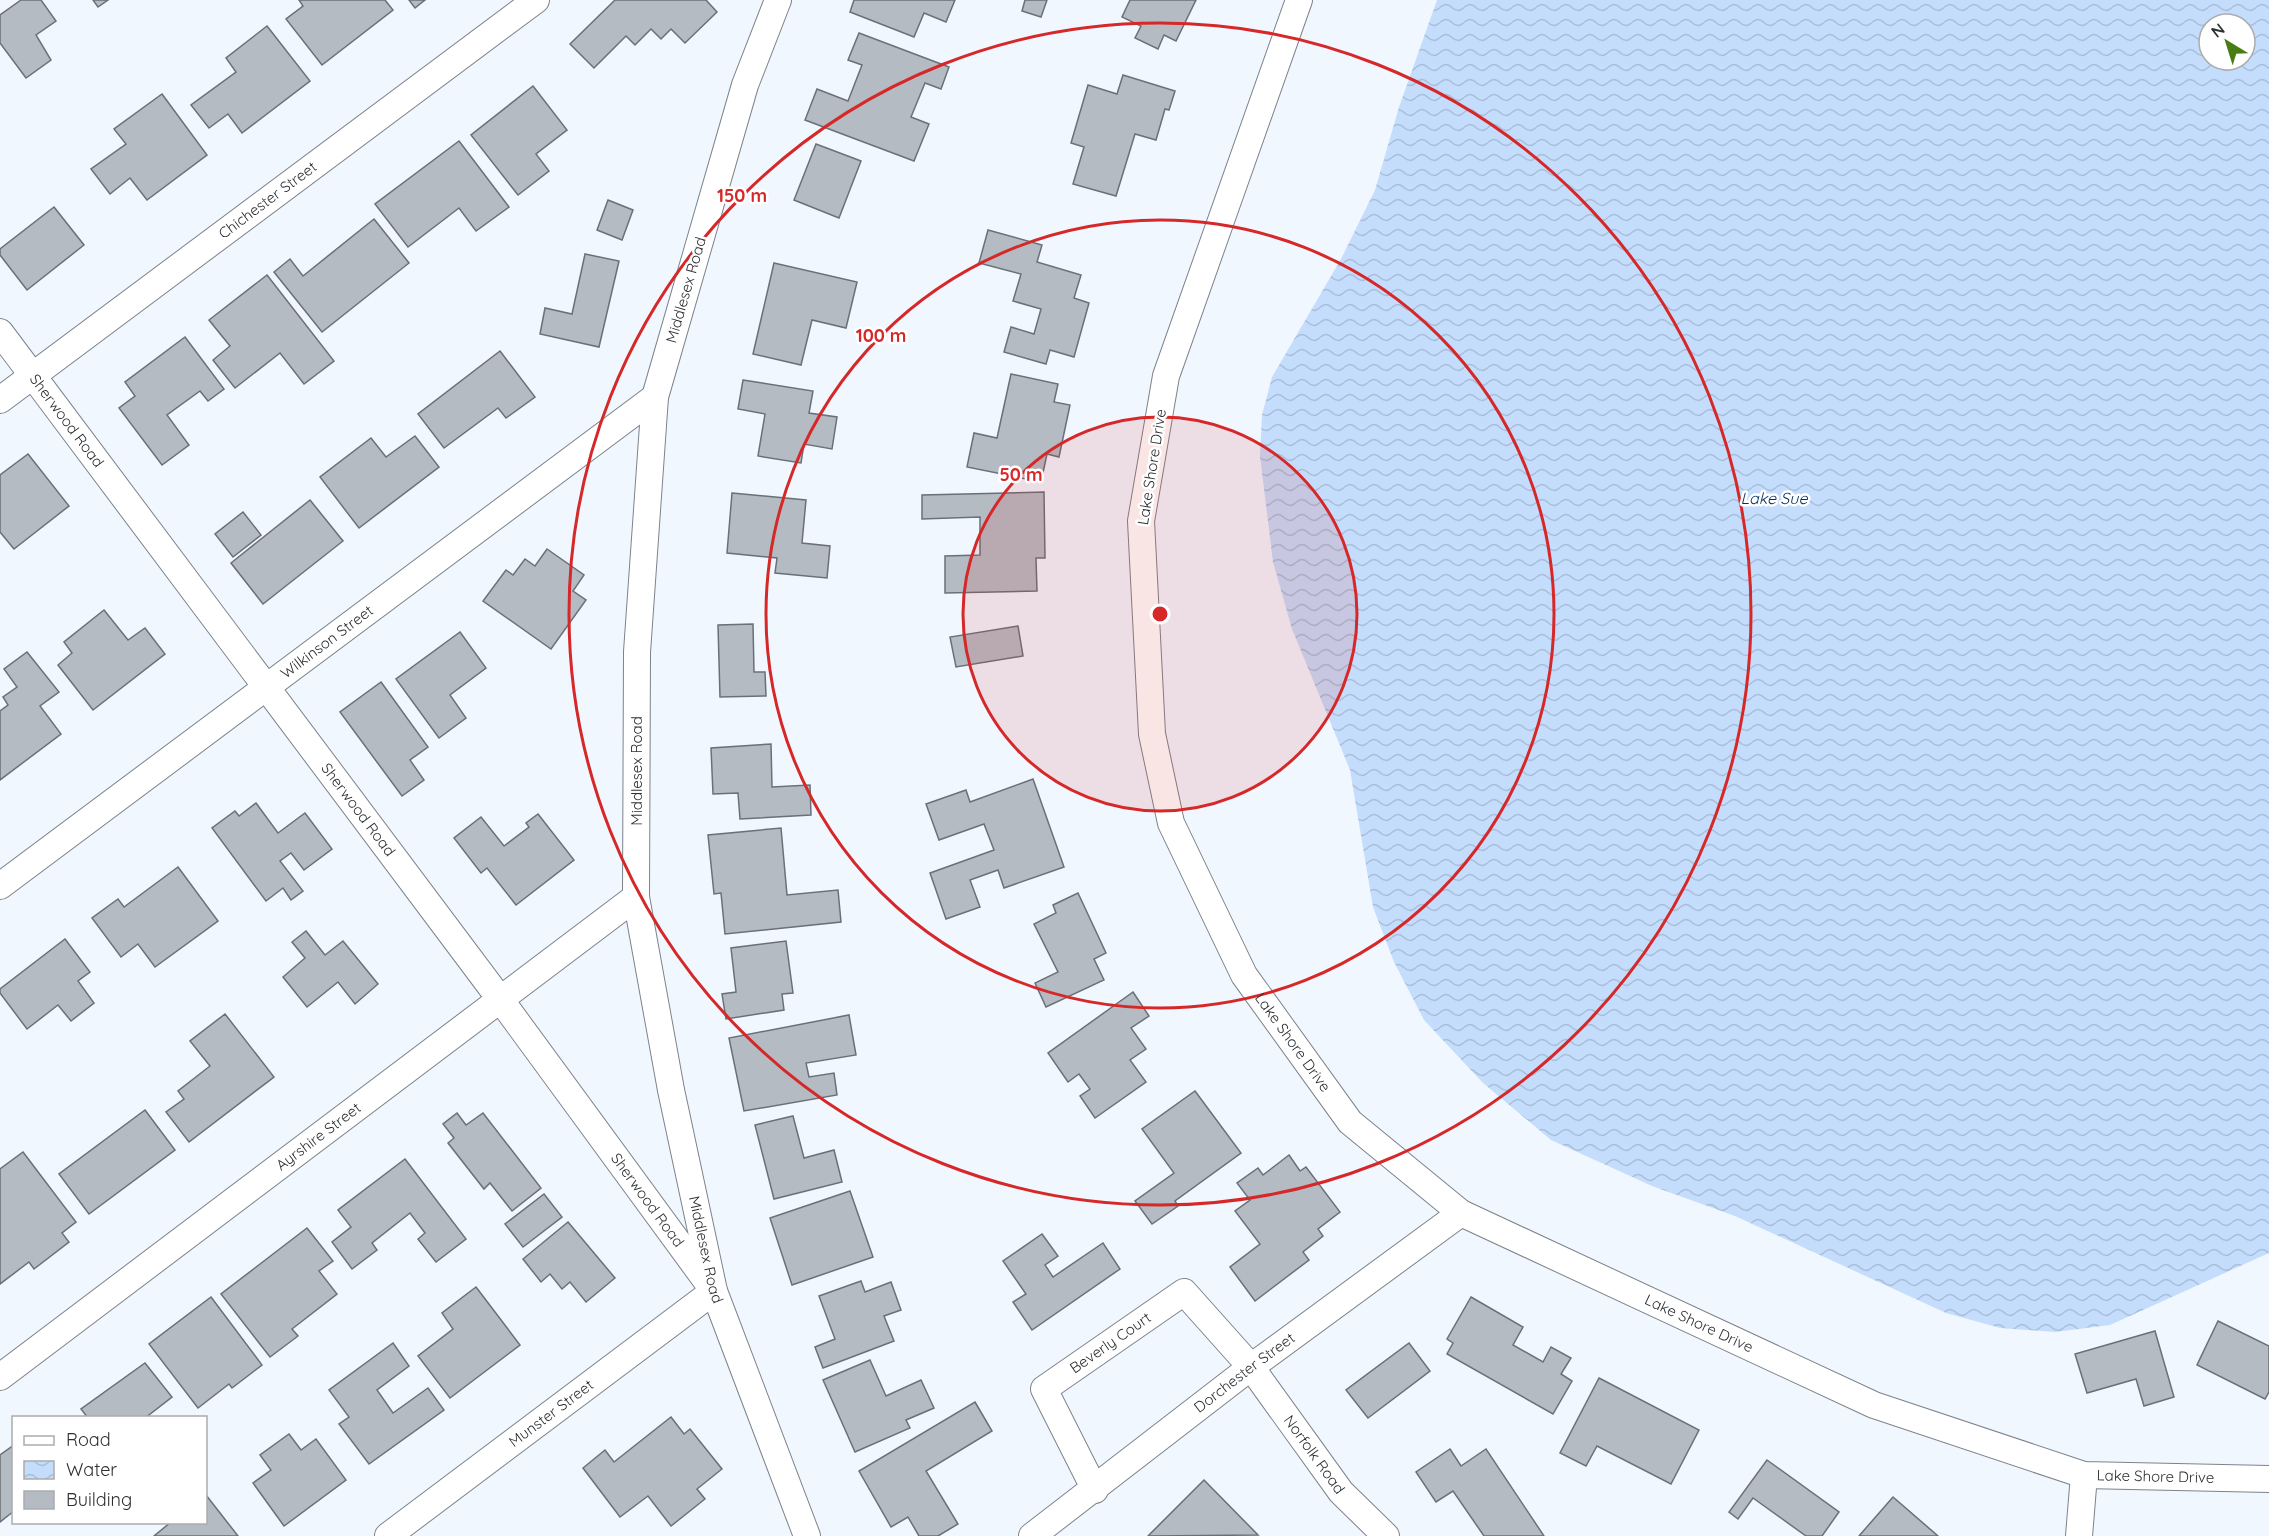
<svg xmlns="http://www.w3.org/2000/svg" width="2269" height="1536" viewBox="0 0 2269 1536" font-family="Quicksand,sans-serif">
<style>
.water{fill:url(#water-waves);fill-rule:evenodd}
.building{fill:#b5bbc3;stroke:#6a7077;stroke-width:1.5}
.lines{fill:none;stroke-linecap:round;stroke-linejoin:round}
.minor-casing{stroke:#7d838a;stroke-width:28}
.minor{stroke:#fff;stroke-width:26}
.ring{fill:none;stroke:#d62828;stroke-width:3}
.labels{text-anchor:middle;stroke-width:5;stroke-linejoin:round;paint-order:stroke}
.street-label{font-size:15px;fill:#2c2f32;stroke:#fff}
.water-label{font-size:16px;font-style:italic;fill:#052f5c;stroke:#fff}
.centre{fill:#d62828;stroke:#fff;stroke-width:3}
.ring-label{font-size:18px;text-anchor:middle;font-weight:bold;fill:#d62828;stroke:#fff;stroke-width:5;stroke-linejoin:round;paint-order:stroke}
</style>
<defs>
<pattern id="water-waves" width="16" height="10" patternUnits="userSpaceOnUse" patternTransform="scale(1.5)"><rect width="16" height="10" fill="#c5ddfc"/><path d="M0 5q4-4 8 0t8 0" fill="none" stroke="#a9bed8"/></pattern>
</defs>
<rect width="100%" height="100%" fill="#f1f7ff"/>
<path class="water" d="M1437,0H2269V1253L2110,1325L2055,1332L2000,1328L1946,1313L1735,1216L1652,1186L1551,1140L1483,1083L1424,1020L1394,962L1373,907L1350,770L1292,629L1273,562L1260,456L1262,415L1272,377L1341,259L1375,190L1399,107ZM2209,24H2245V60H2209Z"/>
<g class="building">
<polygon points="21,0 41,0 56,21 36,35 51,60 26,78 0,43 0,15"/>
<polygon points="93,0 108,0 98,7"/>
<polygon points="299,0 385,0 393,10 322,65 286,19 303,6"/>
<polygon points="409,0 425,0 415,8"/>
<polygon points="615,0 706,0 717,12 685,43 671,29 661,39 651,29 635,45 626,36 594,68 570,44"/>
<polygon points="854,0 955,0 946,22 924,13 914,37 850,12"/>
<polygon points="1025,0 1047,0 1041,17 1022,11"/>
<polygon points="1130,0 1196,0 1176,41 1164,35 1158,49 1135,38 1141,26 1122,17"/>
<polygon points="267,26 310,81 242,133 228,114 209,128 191,105 236,72 226,58"/>
<polygon points="859,33 949,67 941,89 925,83 911,117 929,124 914,161 805,120 817,89 848,101 862,65 848,60"/>
<polygon points="1123,75 1175,91 1169,110 1165,109 1156,140 1135,134 1116,196 1073,184 1084,147 1071,143 1088,85 1117,94"/>
<polygon points="533,86 567,130 536,154 549,171 518,195 471,135"/>
<polygon points="162,94 207,155 147,200 130,178 110,194 91,169 126,144 114,129"/>
<polygon points="459,141 509,207 476,231 459,208 408,247 375,204"/>
<polygon points="816,144 861,161 839,218 794,200"/>
<polygon points="608,200 633,210 622,240 597,230"/>
<polygon points="54,207 84,245 27,290 0,255 0,249"/>
<polygon points="374,219 409,263 322,332 274,272 290,259 303,276"/>
<polygon points="988,230 1042,245 1037,262 1081,275 1074,298 1089,303 1074,357 1050,350 1046,364 1004,352 1011,327 1034,334 1041,309 1013,301 1021,274 979,263"/>
<polygon points="585,254 619,261 599,347 540,334 545,308 572,314"/>
<polygon points="774,263 857,282 846,328 812,320 801,365 753,354"/>
<polygon points="267,275 334,361 304,384 280,353 235,388 213,360 230,346 209,320"/>
<polygon points="185,337 224,389 208,401 200,391 167,415 189,445 162,465 119,408 135,396 125,382"/>
<polygon points="500,351 535,397 506,418 498,408 444,448 418,414"/>
<polygon points="1011,374 1058,384 1054,402 1070,405 1059,457 1047,454 1041,482 967,467 974,433 997,438"/>
<polygon points="743,380 813,391 809,413 837,417 832,449 804,444 801,463 758,456 765,414 738,409"/>
<polygon points="415,436 439,467 359,528 320,477 371,438 386,457"/>
<polygon points="28,454 69,506 14,549 0,532 0,475"/>
<polygon points="1044,492 1045,558 1036,558 1037,591 945,593 945,556 980,555 980,517 922,519 922,495"/>
<polygon points="732,493 806,500 802,543 830,546 827,578 775,573 777,558 727,553"/>
<polygon points="310,500 343,541 263,604 231,563"/>
<polygon points="243,512 261,535 233,557 215,534"/>
<polygon points="547,549 584,575 573,591 586,600 551,649 483,601 506,570 513,575 525,559 535,566"/>
<polygon points="104,610 128,640 145,628 165,654 93,710 58,665 72,653 64,642"/>
<polygon points="753,624 754,672 765,672 766,696 720,697 718,625"/>
<polygon points="1018,626 1023,656 956,667 950,637"/>
<polygon points="460,632 486,668 450,695 466,718 439,738 396,679"/>
<polygon points="27,652 59,692 40,706 61,734 0,780 0,711 8,705 3,697 17,687 4,669"/>
<polygon points="381,682 428,747 410,760 424,780 402,796 340,712"/>
<polygon points="771,744 772,787 810,785 811,815 740,819 738,793 713,794 711,748"/>
<polygon points="1033,779 1064,867 1004,888 998,870 970,880 980,907 946,919 930,873 994,850 984,824 939,840 926,804 966,790 970,802"/>
<polygon points="256,803 278,833 305,813 332,849 304,870 291,853 280,861 303,891 291,900 283,888 266,901 212,828 235,811 239,816"/>
<polygon points="538,814 574,860 516,905 487,868 481,873 454,838 481,817 504,846 529,827 526,823"/>
<polygon points="781,828 787,895 838,890 841,922 725,934 721,893 714,894 708,835"/>
<polygon points="178,867 218,921 155,967 138,944 121,957 92,918 118,899 124,907"/>
<polygon points="1078,893 1106,953 1094,959 1104,980 1046,1007 1035,983 1058,972 1034,924 1056,913 1053,905"/>
<polygon points="306,931 325,955 343,941 378,984 355,1004 338,982 307,1007 283,977 305,958 292,942"/>
<polygon points="65,939 90,972 78,981 94,1003 71,1021 58,1005 27,1029 0,993 0,989"/>
<polygon points="786,941 793,993 782,994 784,1010 726,1019 722,994 736,992 731,948"/>
<polygon points="1133,992 1149,1016 1131,1028 1146,1049 1130,1060 1146,1082 1095,1118 1080,1096 1090,1089 1079,1074 1068,1082 1048,1053"/>
<polygon points="225,1014 274,1077 189,1142 166,1112 184,1099 178,1091 210,1066 190,1041"/>
<polygon points="849,1015 856,1055 806,1063 809,1077 834,1073 837,1095 744,1111 729,1038"/>
<polygon points="1195,1091 1241,1153 1175,1201 1178,1206 1152,1224 1135,1201 1174,1173 1142,1129"/>
<polygon points="145,1110 175,1150 89,1214 59,1174"/>
<polygon points="457,1113 466,1125 483,1113 541,1188 512,1211 490,1183 484,1189 448,1143 454,1138 443,1124"/>
<polygon points="793,1116 804,1158 834,1150 842,1182 774,1199 755,1125"/>
<polygon points="23,1152 76,1222 62,1233 69,1242 34,1269 29,1262 0,1284 0,1169"/>
<polygon points="1289,1155 1300,1171 1306,1167 1340,1212 1318,1229 1323,1236 1303,1252 1309,1260 1255,1301 1230,1267 1260,1244 1235,1211 1250,1200 1237,1183 1258,1168 1263,1175"/>
<polygon points="405,1159 466,1239 436,1262 418,1239 425,1233 410,1213 372,1243 377,1250 352,1269 332,1242 351,1227 338,1210"/>
<polygon points="850,1191 873,1257 792,1285 770,1218"/>
<polygon points="544,1194 562,1217 523,1247 505,1224"/>
<polygon points="568,1222 615,1278 586,1302 570,1282 562,1289 550,1274 541,1282 523,1259"/>
<polygon points="307,1228 333,1261 319,1271 337,1294 292,1329 298,1336 270,1357 221,1294"/>
<polygon points="1042,1234 1058,1256 1045,1265 1053,1277 1103,1243 1120,1269 1032,1330 1013,1302 1026,1294 1003,1261"/>
<polygon points="861,1281 865,1292 891,1282 901,1310 884,1316 894,1341 823,1368 815,1347 835,1339 819,1296"/>
<polygon points="476,1287 520,1345 450,1398 418,1356 453,1329 442,1313"/>
<polygon points="211,1297 262,1365 232,1388 229,1384 198,1408 149,1344"/>
<polygon points="1471,1297 1523,1327 1513,1345 1543,1362 1551,1347 1571,1358 1561,1374 1572,1381 1553,1414 1447,1354 1453,1343 1447,1339"/>
<polygon points="2218,1321 2269,1346 2269,1392 2265,1399 2197,1365"/>
<polygon points="2155,1331 2174,1397 2144,1406 2136,1379 2087,1393 2075,1354"/>
<polygon points="393,1343 409,1366 377,1390 393,1413 428,1388 444,1410 369,1464 339,1424 349,1417 329,1390"/>
<polygon points="1409,1343 1430,1371 1368,1418 1346,1390"/>
<polygon points="870,1360 886,1396 921,1380 934,1408 906,1420 910,1428 855,1452 823,1380"/>
<polygon points="145,1363 172,1397 145,1418 88,1418 81,1409"/>
<polygon points="1599,1378 1699,1430 1671,1484 1597,1446 1586,1466 1560,1453"/>
<polygon points="975,1402 992,1431 926,1471 958,1524 938,1536 919,1536 908,1517 891,1527 859,1471"/>
<polygon points="671,1417 684,1434 690,1429 722,1469 697,1489 705,1499 671,1526 648,1496 620,1517 583,1468 605,1450 614,1462"/>
<polygon points="289,1434 301,1450 316,1439 346,1480 284,1526 253,1483 271,1470 260,1455"/>
<polygon points="14,1445 14,1511 0,1522 0,1455"/>
<polygon points="1450,1449 1461,1466 1486,1449 1544,1536 1484,1536 1453,1491 1436,1502 1416,1472"/>
<polygon points="1767,1460 1839,1512 1822,1536 1806,1536 1753,1498 1738,1519 1729,1512"/>
<polygon points="1204,1480 1258,1535 1148,1536"/>
<polygon points="206,1495 238,1536 154,1536 171,1522 206,1522"/>
<polygon points="1893,1497 1938,1536 1859,1536"/>
</g>
<g class="lines">
<defs>
<g id="minor">
<path id="s1" d="M778,0L745,85L655,397L637,652L636,897L671,1090L714,1291L807,1536"/>
<path id="s2" d="M1299,0L1166,376L1141,521L1152,734L1171,823L1244,975L1350,1122L1461,1213L1874,1405L2084,1475L2269,1479"/>
<path id="s3" d="M0,332L500,999L708,1283"/>
<path id="s4" d="M0,400L536,0"/>
<path id="s5" d="M0,886L655,397"/>
<path id="s6" d="M0,1377L636,897"/>
<path id="s7" d="M1095,1490L1044,1389L1184,1292L1251,1367L1341,1492L1386,1536"/>
<path id="s8" d="M388,1536L714,1291"/>
<path id="s9" d="M1032,1536L1251,1367L1461,1213"/>
<polyline points="2079,1536 2084,1475"/>
</g>
</defs>
<use href="#minor" class="minor-casing"/>
<use href="#minor" class="minor"/>
</g>
<circle cx="1160" cy="614" r="197" fill="#d62828" fill-opacity=".12"/>
<g class="ring">
<circle cx="1160" cy="614" r="197"/>
<circle cx="1160" cy="614" r="394"/>
<circle cx="1160" cy="614" r="591"/>
</g>
<g class="labels">
<g class="street-label">
<text dy="5" stroke="none"><textPath href="#s4" startOffset="334">Chichester Street</textPath></text>
<text transform="translate(686 290) rotate(-74)" y="5">Middlesex Road</text>
<text dy="5" stroke="none"><textPath href="#s3" startOffset="111">Sherwood Road</textPath></text>
<text transform="translate(1152 467) rotate(-81)" y="5">Lake Shore Drive</text>
<text dy="5" stroke="none"><textPath href="#s5" startOffset="408">Wilkinson Street</textPath></text>
<text transform="translate(637 771) rotate(-90)" y="5">Middlesex Road</text>
<text dy="5" stroke="none"><textPath href="#s3" startOffset="597">Sherwood Road</textPath></text>
<text dy="5" stroke="none"><textPath href="#s2" startOffset="1102">Lake Shore Drive</textPath></text>
<text dy="5" stroke="none"><textPath href="#s6" startOffset="399">Ayrshire Street</textPath></text>
<text dy="5" stroke="none"><textPath href="#s3" startOffset="1083">Sherwood Road</textPath></text>
<text dy="5" stroke="none"><textPath href="#s1" startOffset="1276">Middlesex Road</textPath></text>
<text dy="5" stroke="none"><textPath href="#s2" startOffset="1606">Lake Shore Drive</textPath></text>
<text dy="5" stroke="none"><textPath href="#s7" startOffset="194">Beverly Court</textPath></text>
<text dy="5" stroke="none"><textPath href="#s9" startOffset="268">Dorchester Street</textPath></text>
<text dy="5" stroke="none"><textPath href="#s8" startOffset="204">Munster Street</textPath></text>
<text dy="5" stroke="none"><textPath href="#s7" startOffset="492">Norfolk Road</textPath></text>
<text dy="5" stroke="none"><textPath href="#s2" startOffset="2092">Lake Shore Drive</textPath></text>
</g>
<g class="water-label">
<text x="1774" y="504">Lake Sue</text>
</g>
</g>
<circle cx="1160" cy="614" r="9" class="centre"/>
<g class="ring-label">
<text x="742" y="202">150 m</text>
<text x="881" y="342">100 m</text>
<text x="1021" y="481">50 m</text>
</g>
<rect x="12" y="1416" width="195" height="108" fill="#ffffff" stroke="#abacad" stroke-width="1.5"/>
<rect x="24" y="1436" width="30" height="9" fill="#ffffff" stroke="#abacad" stroke-width="1.5"/>
<text x="66" y="1446" font-size="18" fill="#2c2f32">Road</text>
<rect x="24" y="1461" width="30" height="18" fill="url(#water-waves)" stroke="#abacad" stroke-width="1.5"/>
<text x="66" y="1476" font-size="18" fill="#2c2f32">Water</text>
<rect x="24" y="1491" width="30" height="18" fill="#b5bbc3" stroke="#abacad" stroke-width="1.5"/>
<text x="66" y="1506" font-size="18" fill="#2c2f32">Building</text>
<g transform="translate(2227 42) rotate(322)"><circle r="28" fill="#ffffff" stroke="#abacad" stroke-width="1.5"/>
<path d="M0-4.5L10 22L0 15L-10 22Z" fill="#477d13"/>
<text y="-9" font-size="16" font-weight="bold" text-anchor="middle" fill="#2c2f32">N</text>
</g>
</svg>
